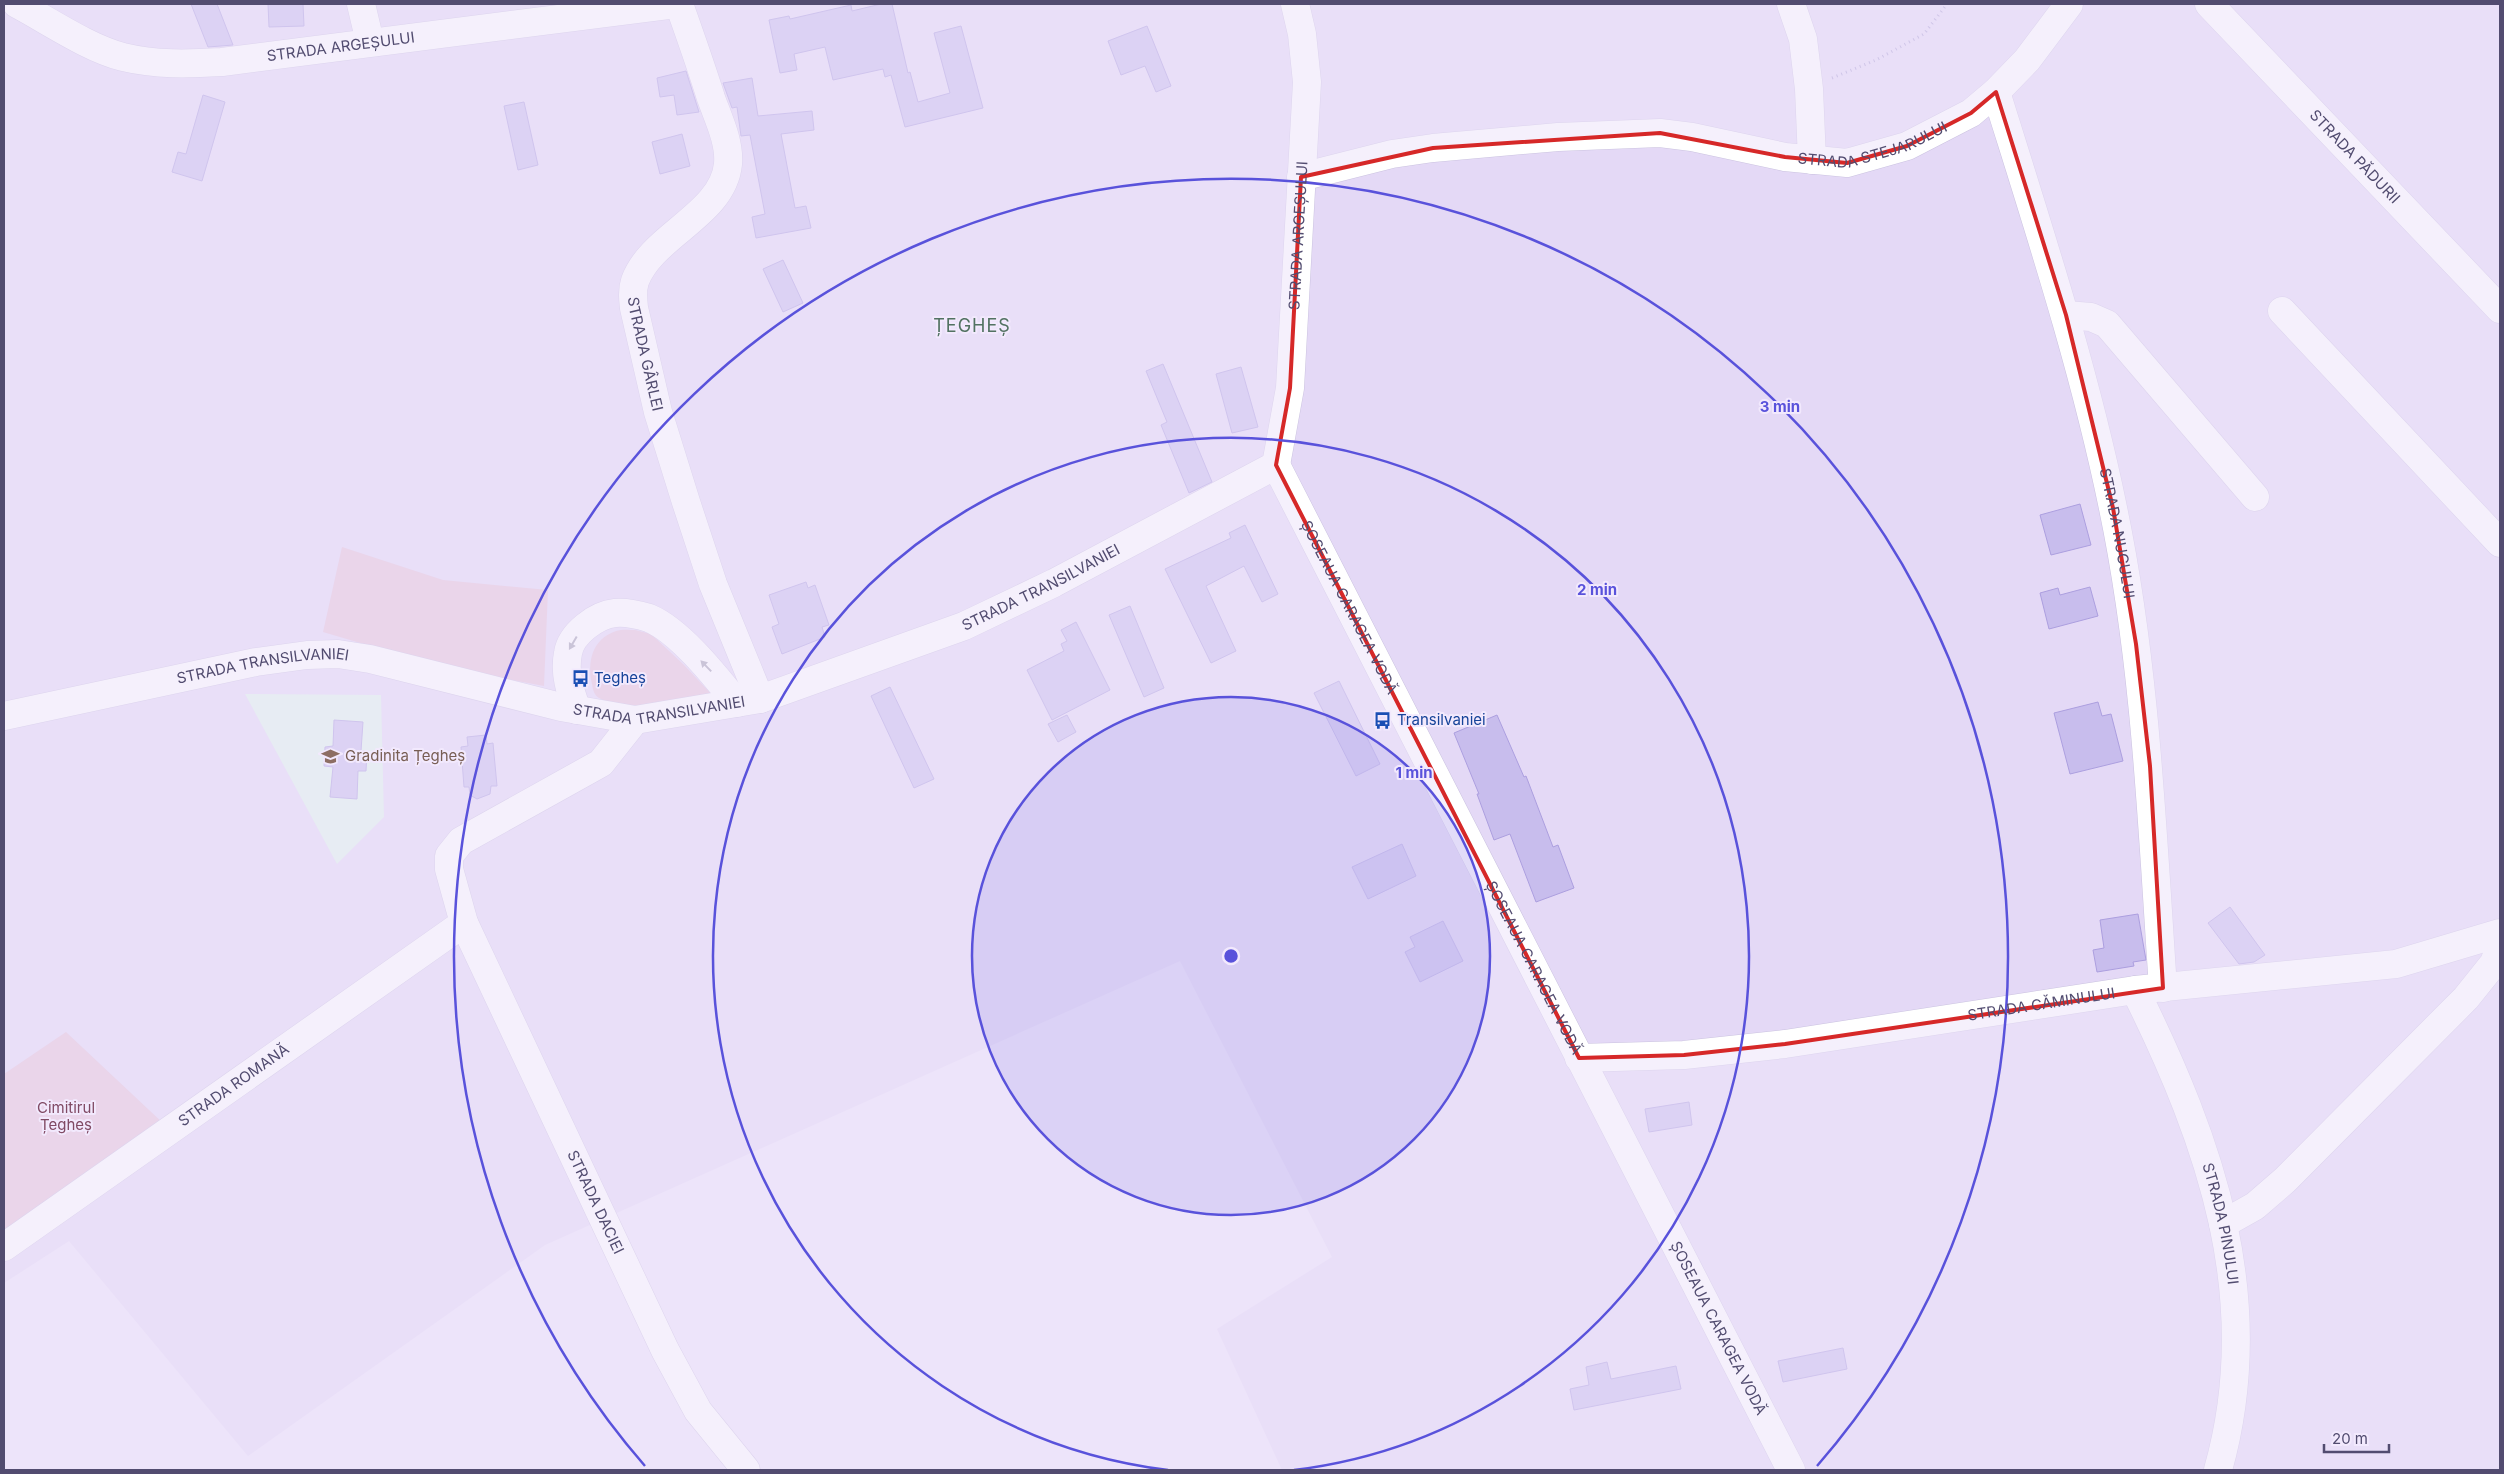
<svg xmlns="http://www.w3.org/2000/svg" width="2504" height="1474" viewBox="0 0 2504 1474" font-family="Inter,sans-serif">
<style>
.residential{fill:#e4d9f6}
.education{fill:#e0f6ea}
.green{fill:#e6c3d8}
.building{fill:#c8bded;stroke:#ac9fdf}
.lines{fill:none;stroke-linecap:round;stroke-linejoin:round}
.minor-casing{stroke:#cbc3e0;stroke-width:29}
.path{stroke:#aba1d2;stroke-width:3;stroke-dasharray:1 4;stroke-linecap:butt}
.minor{stroke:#fff;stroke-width:28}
.oneway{fill:#a09db0}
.marked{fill:none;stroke:#d62828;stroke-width:4;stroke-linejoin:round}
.ring{fill:none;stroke:#5952db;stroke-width:2.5}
.labels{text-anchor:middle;stroke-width:4;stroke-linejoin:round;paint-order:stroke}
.street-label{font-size:15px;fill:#524c70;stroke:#f2e9fd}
.transit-label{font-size:15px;fill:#164399;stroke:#f2e9fd;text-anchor:start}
.education-label{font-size:15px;fill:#785e54;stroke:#f2e9fd;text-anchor:start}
.park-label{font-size:15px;fill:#804a64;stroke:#f2e9fd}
.quarter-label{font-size:18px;letter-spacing:1px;fill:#527262;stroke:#f2e9fd}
.centre{fill:#5952db;stroke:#f2e9fd;stroke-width:2.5}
.ring-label{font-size:15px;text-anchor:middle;font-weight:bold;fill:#5952db;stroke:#f2e9fd;stroke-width:4;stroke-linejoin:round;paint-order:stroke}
</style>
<rect width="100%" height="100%" fill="#ede4fa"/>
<polygon class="residential" points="4,4 2500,4 2500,1470 1282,1470 1217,1329 1332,1257 1180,961 545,1245 248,1456 69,1241 4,1283"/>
<polygon class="education" points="245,694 381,695 384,817 337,864"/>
<g class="green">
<polygon points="342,547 443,580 548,590 544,686 438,666 323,632"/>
<path d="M635,630L651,634L684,665L715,698C687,702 627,712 601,699C594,696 593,690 592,684C587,662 592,639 616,631C622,629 630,630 635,630Z"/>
<polygon points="66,1032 165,1125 4,1235 4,1074"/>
</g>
<g class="building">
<polygon points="191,4 217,4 233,45 208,47"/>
<polygon points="268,4 303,4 304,26 269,27"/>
<polygon points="881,4 892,4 908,73 910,72 918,102 950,93 934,33 961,26 983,108 905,127 891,75 885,77 883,69 833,80 825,47 794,54 797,70 780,73 769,20 789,16 790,19 851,5 852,11"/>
<polygon points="1147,26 1171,86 1156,92 1145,66 1121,75 1108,41"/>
<polygon points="686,71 699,112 677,115 674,95 660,97 657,78"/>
<polygon points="752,78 758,116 812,111 814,130 781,134 795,208 806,206 811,228 756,238 752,217 765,214 750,135 741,136 737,107 732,108 723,83"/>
<polygon points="203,95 225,102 202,181 172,172 178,152 186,154"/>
<polygon points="524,102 538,165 518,170 504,106"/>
<polygon points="682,134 690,166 660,174 652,142"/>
<polygon points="783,260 803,303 783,312 763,269"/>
<polygon points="1163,364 1212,482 1189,493 1161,425 1167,422 1146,371"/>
<polygon points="1241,367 1258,427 1232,433 1216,374"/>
<polygon points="2080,504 2091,545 2051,555 2040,515"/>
<polygon points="1245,525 1278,594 1262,602 1244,566 1206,586 1236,651 1211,663 1165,569 1231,538 1229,533"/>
<polygon points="806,582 808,588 815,585 829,625 822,627 825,637 782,654 772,627 779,624 769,595"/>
<polygon points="2090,587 2098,616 2049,629 2040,593 2058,588 2060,595"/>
<polygon points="1130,606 1164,688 1144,697 1109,615"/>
<polygon points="1076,622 1110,690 1052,720 1027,670 1064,651 1061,644 1067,641 1061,630"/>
<polygon points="1339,681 1380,764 1356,776 1314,693"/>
<polygon points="890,687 934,779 914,788 871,696"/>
<polygon points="2098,702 2102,716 2111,714 2123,761 2070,774 2054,713"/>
<polygon points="1067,715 1076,732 1058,742 1048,724"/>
<polygon points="1497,715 1524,777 1526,776 1553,847 1558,845 1574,888 1536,902 1510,834 1494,840 1477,794 1479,794 1454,733"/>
<polygon points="334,720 363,722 361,751 367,751 366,771 358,771 357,799 330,797 333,767 324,766 325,747 333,746"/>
<polygon points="486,735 487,744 493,743 497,786 491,786 490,794 477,799 470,795 469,787 464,787 461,747 468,746 467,737"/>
<polygon points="1402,844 1416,876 1368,899 1352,867"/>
<polygon points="2230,907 2265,955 2254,962 2239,964 2208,923"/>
<polygon points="2138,914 2146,960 2133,962 2134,966 2097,972 2093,950 2104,948 2100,920"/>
<polygon points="1443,921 1463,961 1420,982 1405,952 1415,947 1410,937"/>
<polygon points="1689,1102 1692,1125 1649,1132 1645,1109"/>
<polygon points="1843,1348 1847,1369 1783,1382 1778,1361"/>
<polygon points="1607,1362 1611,1379 1676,1366 1681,1389 1574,1410 1570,1389 1589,1385 1586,1367"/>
</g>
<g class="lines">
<defs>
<g id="minor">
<path id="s1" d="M17,4C49,21 88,48 123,57C156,65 188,64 222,62L676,4"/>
<polyline points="361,4 370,42"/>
<path id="s2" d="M679,4C690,35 701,66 711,98C718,118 730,142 728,164C723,215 652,235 635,281C632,290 633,299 634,308L658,412L686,502L713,584L760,699"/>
<polyline points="1791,4 1803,39 1809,89 1812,160"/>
<path id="s3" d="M2209,4L2500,309"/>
<path id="s4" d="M1996,92C2039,230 2084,367 2113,508C2146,666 2152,827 2163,988"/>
<path id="s5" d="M1301,177L1392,154L1433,148L1558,137L1660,133L1692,137L1785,157L1847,163L1907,146L1971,113L1996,92L2027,60L2069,4"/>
<polyline points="2282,311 2500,543"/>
<polyline points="2066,315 2091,317 2107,324 2255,497"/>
<path id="s6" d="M1276,465L1791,1470"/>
<path id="s7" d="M1276,465L1290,388L1307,82L1302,34L1295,4"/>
<path d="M577,710C570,691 564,673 568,653C571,634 596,615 615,613C625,612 639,615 649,618C680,631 716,677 737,703"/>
<path id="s8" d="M4,716L256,662L307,655L338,654L370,659L561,707L635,720L760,699L964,626L1054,583L1276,465"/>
<path id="s9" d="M635,720L601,763L461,841L449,856V869L464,923L665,1350L698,1411L746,1470"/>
<path id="s10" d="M2135,990C2211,1143 2266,1300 2218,1470"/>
<path id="s11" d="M1579,1058L1684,1055L1785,1044L2135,990L2396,964L2500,933"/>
<polyline points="2223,1224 2255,1206 2285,1180 2466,998 2494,963 2500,947"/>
<path id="s12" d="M4,1247L464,923"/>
</g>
</defs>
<use href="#minor" class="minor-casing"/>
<polyline class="path" points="1832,78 1876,60 1924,34 1947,4"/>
<use href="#minor" class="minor"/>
</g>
<defs><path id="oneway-solid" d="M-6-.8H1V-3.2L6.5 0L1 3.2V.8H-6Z" transform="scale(1.25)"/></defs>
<g class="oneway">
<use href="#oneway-solid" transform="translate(573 643) rotate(120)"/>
<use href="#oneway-solid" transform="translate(706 666) rotate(-134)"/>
</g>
<path d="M0 0H2504V1474H0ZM1996,92L2066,315L2113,508L2136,644L2150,766L2163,988L1785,1044L1684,1055L1579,1058L1276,465L1290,388L1301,177L1433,148L1660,133L1785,157L1847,163L1907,146L1971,113Z" fill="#ede4fa" fill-opacity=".55" fill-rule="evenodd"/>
<path class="marked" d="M1996,92L2066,315L2113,508L2136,644L2150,766L2163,988L1785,1044L1684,1055L1579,1058L1276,465L1290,388L1301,177L1433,148L1660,133L1785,157L1847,163L1907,146L1971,113Z"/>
<circle cx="1231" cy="956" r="259" fill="#5952db" fill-opacity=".12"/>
<g class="ring">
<circle cx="1231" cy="956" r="259"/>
<path d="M1168 1470A518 518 0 1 1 1294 1470"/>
<path d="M645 1466A777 777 0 1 1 1817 1466"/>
</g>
<defs>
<symbol id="bus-bare" viewBox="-9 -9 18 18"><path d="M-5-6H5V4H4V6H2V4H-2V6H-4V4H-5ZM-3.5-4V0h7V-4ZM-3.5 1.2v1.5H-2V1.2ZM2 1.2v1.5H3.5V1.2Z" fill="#1a4fb4" stroke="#f2e9fd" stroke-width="2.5" paint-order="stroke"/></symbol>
<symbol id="school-bare" viewBox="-9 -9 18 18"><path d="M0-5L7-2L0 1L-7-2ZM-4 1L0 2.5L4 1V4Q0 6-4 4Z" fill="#8d6e63" stroke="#f2e9fd" stroke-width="2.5" paint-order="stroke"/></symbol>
</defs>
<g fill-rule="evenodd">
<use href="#bus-bare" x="568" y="666" width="25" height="25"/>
<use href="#bus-bare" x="1370" y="708" width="25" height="25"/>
<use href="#school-bare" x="318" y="744" width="25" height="25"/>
</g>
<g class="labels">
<g class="street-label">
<text dy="5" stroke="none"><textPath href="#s1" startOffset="338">STRADA ARGEȘULUI</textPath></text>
<text dy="5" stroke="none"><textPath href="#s5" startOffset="581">STRADA STEJARULUI</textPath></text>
<text dy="5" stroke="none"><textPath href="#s3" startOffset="211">STRADA PĂDURII</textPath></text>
<text dy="5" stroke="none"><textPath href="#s7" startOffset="231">STRADA ARGEȘULUI</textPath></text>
<text dy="5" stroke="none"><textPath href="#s2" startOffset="395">STRADA GÂRLEI</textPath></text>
<text dy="5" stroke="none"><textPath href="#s4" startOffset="458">STRADA NUCULUI</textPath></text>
<text dy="5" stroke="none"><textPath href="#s8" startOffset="1074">STRADA TRANSILVANIEI</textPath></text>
<text dy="5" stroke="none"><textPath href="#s6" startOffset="160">ȘOSEAUA CARAGEA VODĂ</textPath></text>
<text dy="5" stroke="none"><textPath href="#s8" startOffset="264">STRADA TRANSILVANIEI</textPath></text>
<text dy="5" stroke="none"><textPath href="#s8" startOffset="669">STRADA TRANSILVANIEI</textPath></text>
<text dy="5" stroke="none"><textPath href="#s6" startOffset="565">ȘOSEAUA CARAGEA VODĂ</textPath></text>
<text dy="5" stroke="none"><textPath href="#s11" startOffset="466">STRADA CĂMINULUI</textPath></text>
<text dy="5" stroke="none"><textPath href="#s12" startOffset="281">STRADA ROMANĂ</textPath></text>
<text dy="5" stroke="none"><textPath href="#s9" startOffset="612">STRADA DACIEI</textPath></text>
<text dy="5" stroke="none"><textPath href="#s10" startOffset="250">STRADA PINULUI</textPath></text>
<text dy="5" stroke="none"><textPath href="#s6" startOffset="970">ȘOSEAUA CARAGEA VODĂ</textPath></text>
</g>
<g class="transit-label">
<text x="594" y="683">Țegheș</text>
<text x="1397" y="725">Transilvaniei</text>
</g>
<g class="education-label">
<text x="345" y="761">Gradinita Țegheș</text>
</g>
<g class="park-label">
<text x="66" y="1113">Cimitirul<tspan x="66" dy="17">Țegheș</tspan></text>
</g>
<g class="quarter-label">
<text x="972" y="332">ȚEGHEȘ</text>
</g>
</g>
<circle cx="1231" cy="956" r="8" class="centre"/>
<g class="ring-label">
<text x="1780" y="412">3 min</text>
<text x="1597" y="595">2 min</text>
<text x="1414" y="778">1 min</text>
</g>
<rect width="2504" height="1474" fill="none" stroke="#524c70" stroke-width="10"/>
<path d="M2324 1444v8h65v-8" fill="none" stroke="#524c70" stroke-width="2.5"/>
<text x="2332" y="1444" font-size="15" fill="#524c70" stroke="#f2e9fd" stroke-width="4" paint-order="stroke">20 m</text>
</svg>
